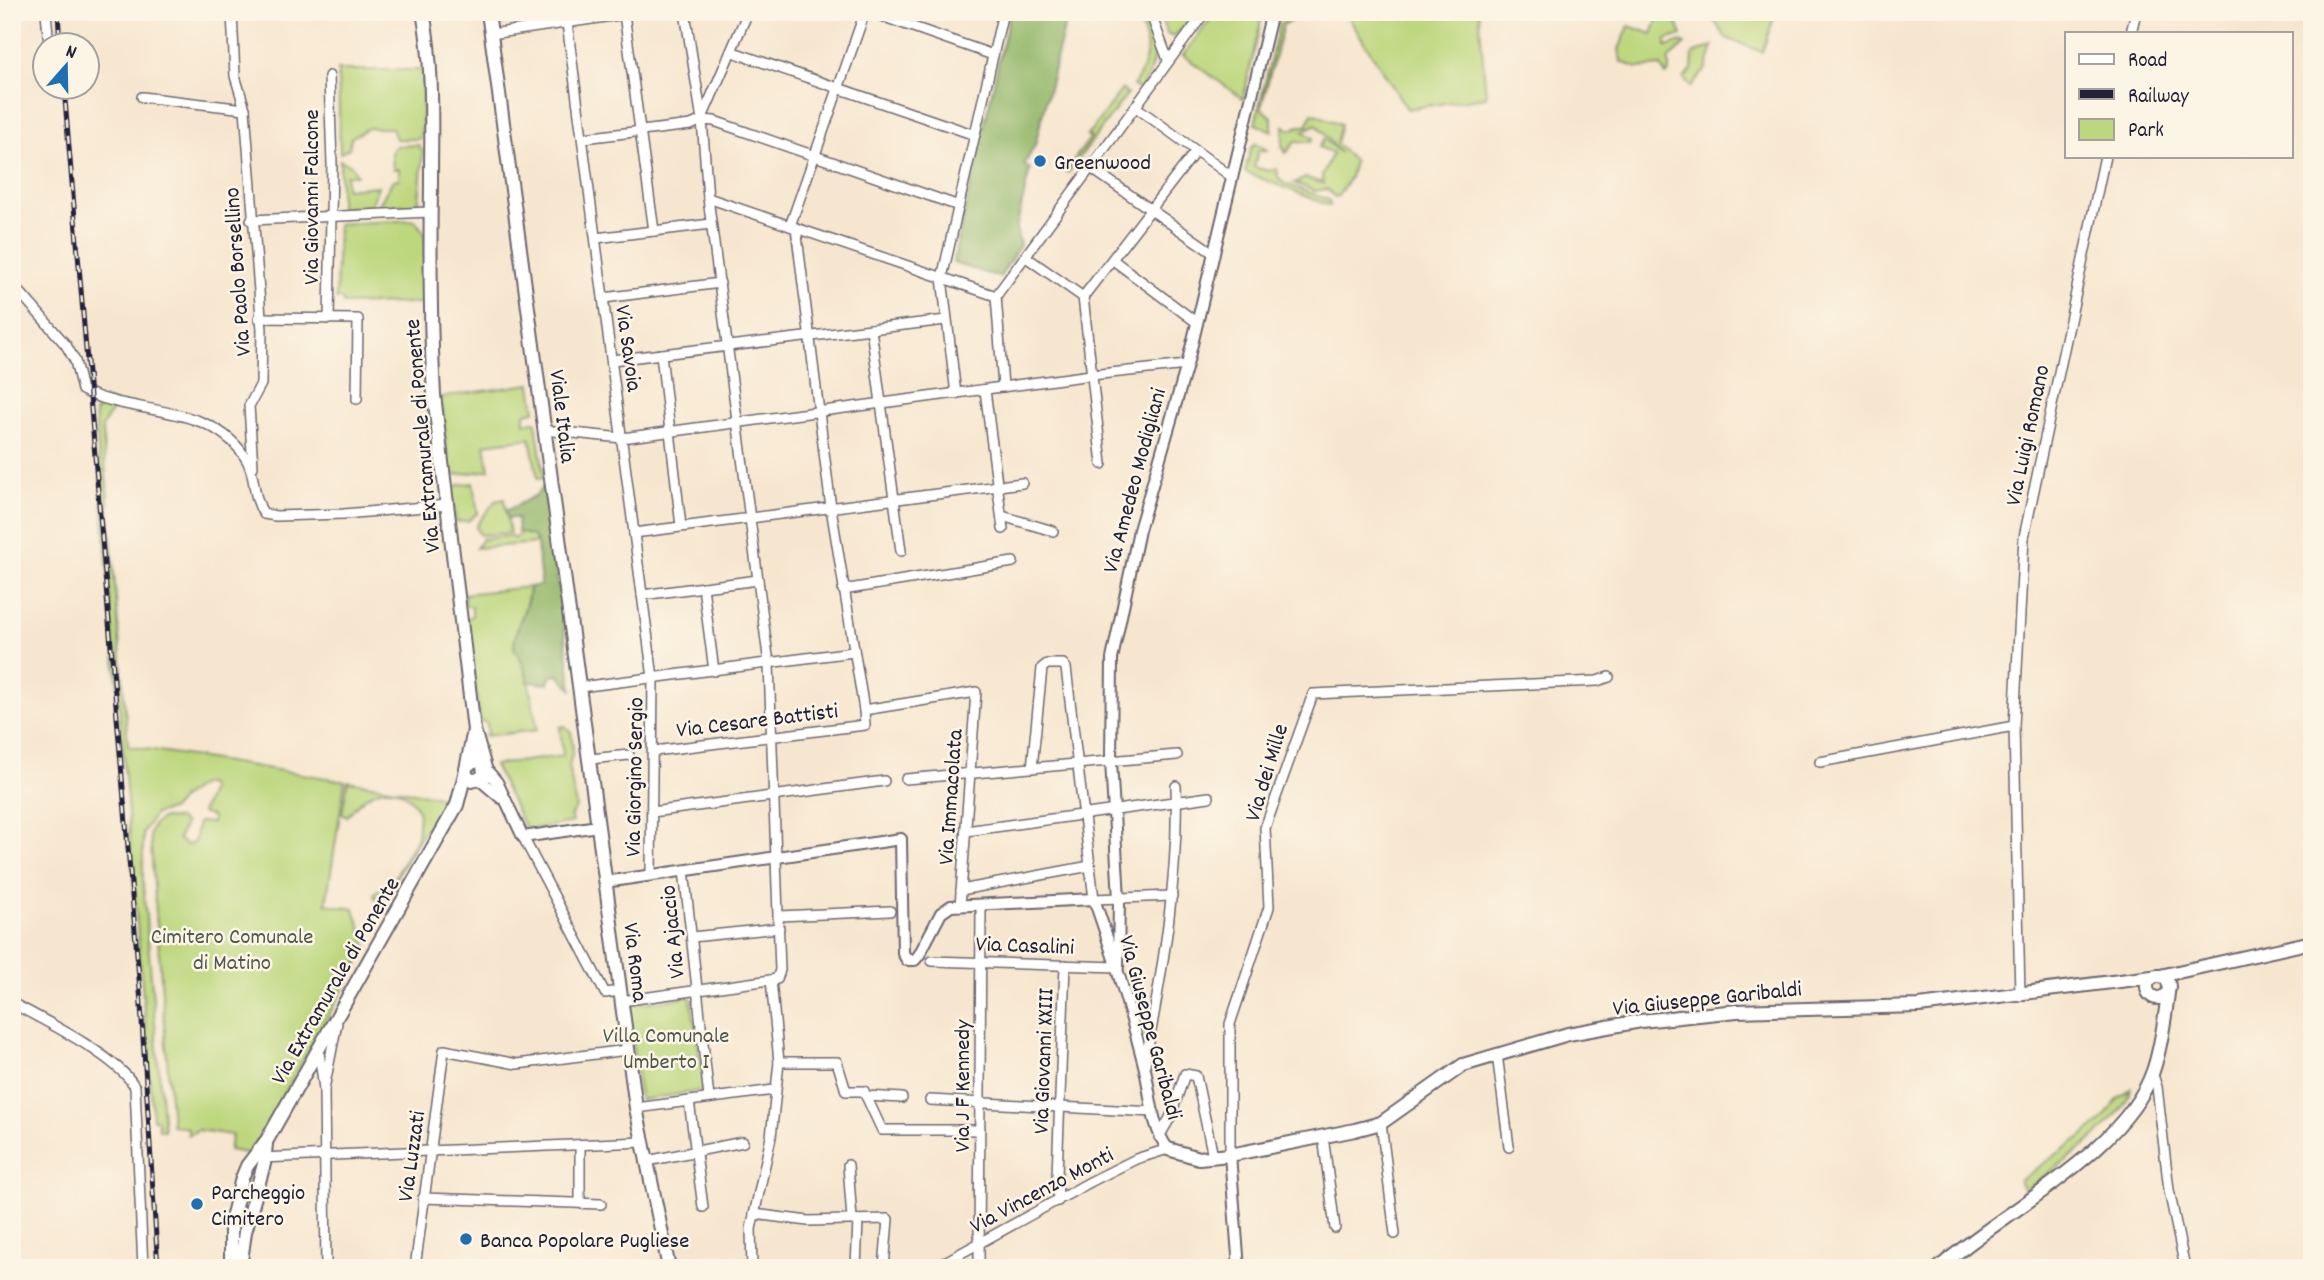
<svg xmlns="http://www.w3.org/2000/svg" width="2324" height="1280" viewBox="0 0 2324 1280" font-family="Dekko,sans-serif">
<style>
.green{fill:#bcd77d;stroke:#6f7c5c;stroke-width:2}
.forest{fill:#95b86c;stroke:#5c6d54;stroke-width:2}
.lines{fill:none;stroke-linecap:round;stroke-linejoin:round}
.minor-casing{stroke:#6d676f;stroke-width:12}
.tertiary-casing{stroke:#6d676f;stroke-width:14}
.secondary-casing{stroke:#6d676f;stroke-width:16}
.minor{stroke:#fff;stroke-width:9}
.tertiary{stroke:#fff;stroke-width:10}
.secondary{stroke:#fff;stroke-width:12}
.rail-casing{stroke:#22223b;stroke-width:5}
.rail{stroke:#fcf5e5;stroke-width:2.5;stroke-dasharray:8;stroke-linecap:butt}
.poi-dot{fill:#1f6fb2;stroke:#fcf5e5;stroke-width:2.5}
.labels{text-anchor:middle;stroke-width:5;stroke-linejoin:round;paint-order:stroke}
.poi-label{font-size:23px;fill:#22223b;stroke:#fcf5e5;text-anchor:start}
.street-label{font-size:23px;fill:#22223b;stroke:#fcf5e5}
.park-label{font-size:23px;fill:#50584f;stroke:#fcf5e5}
</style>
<rect width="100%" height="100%" fill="#fcf5e5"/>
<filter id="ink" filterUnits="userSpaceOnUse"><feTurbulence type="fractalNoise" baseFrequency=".0143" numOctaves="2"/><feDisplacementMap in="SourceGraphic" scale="14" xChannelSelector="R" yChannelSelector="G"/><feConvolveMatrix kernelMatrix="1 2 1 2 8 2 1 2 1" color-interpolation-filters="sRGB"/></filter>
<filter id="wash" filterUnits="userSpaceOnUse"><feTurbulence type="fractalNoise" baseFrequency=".00686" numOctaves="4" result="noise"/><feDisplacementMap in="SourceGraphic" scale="28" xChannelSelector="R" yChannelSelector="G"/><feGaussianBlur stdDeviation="1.57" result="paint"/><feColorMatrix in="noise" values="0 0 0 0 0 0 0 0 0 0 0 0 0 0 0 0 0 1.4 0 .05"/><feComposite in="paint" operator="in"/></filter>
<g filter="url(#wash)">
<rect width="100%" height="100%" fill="#f7e6cf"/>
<g class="green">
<path d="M1133,12H1142C1159,38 1157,66 1140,90L1133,86C1151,62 1151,35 1133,12Z"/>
<polygon points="1158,12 1193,12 1186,25 1173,37 1167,34"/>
<polygon points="1216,12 1263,12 1243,99 1183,55"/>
<polygon points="1291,12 1336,12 1300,15 1283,25 1261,108 1272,117 1272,131 1255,124 1279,25"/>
<polygon points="1345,12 1479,12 1486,97 1407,109"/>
<polygon points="1697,12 1776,12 1762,52 1726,38 1711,16 1703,20"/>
<polygon points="1659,15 1676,21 1682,35 1666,40 1666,47 1682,42 1685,44 1669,58 1669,72 1666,75 1661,66 1638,68 1621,62 1619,49 1629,26 1652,34"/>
<polygon points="1713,46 1706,69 1691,87 1684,78 1692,70 1693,54"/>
<polygon points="338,70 423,70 422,127 419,139 396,139 392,128 368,128 351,138 349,148 340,153"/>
<polygon points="1122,89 1127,94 1068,173 1065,171 1091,137 1087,136"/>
<polygon points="1312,113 1341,124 1336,143 1354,161 1350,177 1338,196 1335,197 1327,189 1315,191 1294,183 1306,178 1323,183 1322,175 1333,153 1319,147 1324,139 1340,153 1316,124 1303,131 1313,138 1311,142 1296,141 1286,153 1282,146 1284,126 1291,130 1299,126 1307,126"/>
<polygon points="1256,143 1267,150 1258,151 1254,167 1268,171 1277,168 1278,177 1283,183 1329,200 1330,206 1245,172 1251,148"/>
<polygon points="419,145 423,152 419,201 415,205 378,206 393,180 399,179 399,169 393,169 392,151 396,146"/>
<polygon points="340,160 351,165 357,175 346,175 346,189 378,186 371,206 340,208"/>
<polygon points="415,220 425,234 425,303 343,304 342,299 336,299 338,224"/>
<polygon points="531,384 535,411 525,413 525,423 536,422 544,478 538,479 530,438 485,444 489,470 457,475 449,472 441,397"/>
<polygon points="103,399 116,404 102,427 128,746 345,781 326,904 354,909 367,947 250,1154 229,1150 232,1135 198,1130 188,1135 188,1128 172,1125 150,833 154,824 163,818 178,819 185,824 178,839 186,845 194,843 198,822 212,823 213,817 201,813 211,790 208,784 201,785 183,797 173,809 155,814 143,832 143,883 164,1130 159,1130 158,1120 153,1119 95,411 99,410"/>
<polygon points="473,483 478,513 468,521 456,522 451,491 459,485"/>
<path d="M504,499L510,533L480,535L476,528C480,517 488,513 495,501Z"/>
<polygon points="520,532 534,536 537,543 476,548 482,539 510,536 515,539"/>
<path d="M529,587C529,609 514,625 514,648C528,666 534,707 537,730L485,736L488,733L487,723L480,721L466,620L472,616V607L465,605L464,594Z"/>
<polygon points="564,726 571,731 573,750 569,766 576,807 570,816 573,822 532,829 524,826 494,765 563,756 560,727"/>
<path d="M348,781L448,798L422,834L381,901L375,898L374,894L378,890H388L417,838L419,813C402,775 367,787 348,816L342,814Z"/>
<polygon points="682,994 691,998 705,1090 640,1100 627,1005 682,998"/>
<path d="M2131,1089C2122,1124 2054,1170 2024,1190L2019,1181L2099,1124L2119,1098Z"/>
</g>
<g class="forest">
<polygon points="1010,12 1068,12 1035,145 1024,165 1030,169 1016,229 1020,245 1000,277 953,263"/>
<path d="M545,485L572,689L558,675L550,677L548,684L529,682C526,671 521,657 514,648C514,625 529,610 529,587L541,585L537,543L533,536L518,532L517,518H508L506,511L535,496Z"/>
</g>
</g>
<g filter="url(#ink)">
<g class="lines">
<defs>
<g id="minor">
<polyline points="46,12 49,46"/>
<polyline points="870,12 993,55"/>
<polyline points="1150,12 1168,60"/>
<polyline points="624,14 654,231"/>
<polyline points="567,23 653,678 651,875"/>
<polyline points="2131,33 2136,12"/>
<polyline points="491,34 639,12"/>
<polyline points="733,52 975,135"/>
<polyline points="142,97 245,109 235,76 232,12"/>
<polyline points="1136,107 1232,177"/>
<polyline points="245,109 262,330 261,384 249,406 253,467"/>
<polyline points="702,118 748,12"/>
<polyline points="584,138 691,125 702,120 714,121 959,206"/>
<polyline points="1091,168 1213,253"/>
<polyline points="708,198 996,296"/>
<polyline points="251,220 430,212"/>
<polyline points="790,226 865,12"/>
<polyline points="796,228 831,508 864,710"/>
<polyline points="596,238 711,224"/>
<polyline points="1026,257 1083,297"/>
<polyline points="1113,260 1196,322"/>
<path d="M12,283L66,345L75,361L82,390C133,416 206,402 243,454C257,472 251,496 264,514L276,516L344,514L447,505"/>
<polyline points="996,296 1205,12"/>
<polyline points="996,296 1003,387"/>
<polyline points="604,298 720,283"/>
<polyline points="259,318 358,319 357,399"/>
<polyline points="329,319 332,164 329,76"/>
<polyline points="871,329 901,551"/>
<polyline points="661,354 681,526"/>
<polyline points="612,360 946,320"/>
<polyline points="985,390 1003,529"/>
<polyline points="956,394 942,278 1003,12"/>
<polyline points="544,430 622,438 1091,375 1187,365"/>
<polyline points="1102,464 1083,297 1195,152"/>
<polyline points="1002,516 1053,531"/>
<polyline points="634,533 1022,483"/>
<polyline points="703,587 714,671"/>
<polyline points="843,590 1013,562"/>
<polyline points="642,595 758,580"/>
<polyline points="580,687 853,652"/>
<polyline points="654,751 865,725 864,710 976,692 960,906"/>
<polyline points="590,759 629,755"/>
<polyline points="1820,762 2014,726"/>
<polyline points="1032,768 1042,668 1047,664 1063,664 1066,668 1094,899 1172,896"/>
<polyline points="906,779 1177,755"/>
<polyline points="652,812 884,781"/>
<polyline points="966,831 1209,797"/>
<polyline points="523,837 605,993 620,991"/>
<polyline points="684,870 709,1098"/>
<polyline points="961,890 1090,866"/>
<polyline points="779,916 890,911"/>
<polyline points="692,937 779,928"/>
<polyline points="932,961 1118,967"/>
<polyline points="2020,996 2014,726 2024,537 2105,156"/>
<polyline points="621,1001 777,979 780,970 769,664 708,198 702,120 685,12"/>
<path d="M12,1003C44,1020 118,1057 135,1087L143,1268"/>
<polyline points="319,1052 324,1089"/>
<polyline points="1497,1054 1509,1147"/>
<polyline points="779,1062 837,1062 846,1091 864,1091 866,1096"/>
<path d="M1145,1064C1162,972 1179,879 1176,786"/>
<polyline points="2152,1072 2157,1087 2169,1190 2185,1268"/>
<polyline points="866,1096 882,1130 980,1130"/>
<polyline points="866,1096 902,1098"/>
<polyline points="930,1100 1154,1112"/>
<polyline points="689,1101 703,1207"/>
<polyline points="636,1108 774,1090"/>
<polyline points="1381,1123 1395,1234"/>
<polyline points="1323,1136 1335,1228"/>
<polyline points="1159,1137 1170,1118 1185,1074 1196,1076 1213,1156"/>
<polyline points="1230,1155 1230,1024 1269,907 1265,828 1313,694 1597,681 1609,677"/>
<polyline points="261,1158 643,1142"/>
<polyline points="647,1161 743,1142"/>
<polyline points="848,1165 852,1219"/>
<polyline points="423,1198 601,1204"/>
<polyline points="1058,1201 1057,1175 1065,965"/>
<polyline points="580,1203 580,1146"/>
<polyline points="754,1214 808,1221 888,1219 884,1268"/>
<polyline points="326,1268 324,1089 337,1023"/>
<polyline points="415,1268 444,1050 517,1064 627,1050"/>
<polyline points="752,1268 751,1229 771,1137 779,1062 771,980"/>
<polyline points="856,1268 858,1220"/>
<polyline points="934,1268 1092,1181 1136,1159 1168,1149"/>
<polyline points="979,1268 981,905"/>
</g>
<g id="tertiary">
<polyline points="485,768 497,782 523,837 598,826"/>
<polyline points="480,780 501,798"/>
<path d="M605,882L901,839L903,953L907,960H915L919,955L941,913L951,906L1094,899C1113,953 1129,1007 1143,1061C1151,1090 1150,1125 1168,1149"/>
<polyline points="1118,967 1119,899 1111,761 1112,659 1139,530 1187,365 1272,12"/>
<polyline points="1230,1155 1239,1268"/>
</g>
<g id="secondary">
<path d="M423,12C434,68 431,127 431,184C430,255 430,324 434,395L474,730L485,768"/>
<polyline points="488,12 636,1108 669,1268"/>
<polyline points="468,764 478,761 483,763 484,777 472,781 465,774 474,730"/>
<circle cx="2158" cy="987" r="11"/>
<polyline points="2160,976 2312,942"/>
<polyline points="1168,1149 1199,1158 1230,1155 1355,1130 1381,1123 1463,1065 1568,1034 1641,1021 1737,1011 1919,1006 2152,977"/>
<polyline points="231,1268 231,1223 242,1178 247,1166 267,1140 457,805 465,774"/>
<polyline points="240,1268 245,1232 264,1164 266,1144"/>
<path d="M1939,1268C2001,1212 2125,1152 2153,1071C2161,1048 2165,1018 2168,993"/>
</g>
</defs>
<use href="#minor" class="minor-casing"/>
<use href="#tertiary" class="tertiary-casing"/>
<use href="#secondary" class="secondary-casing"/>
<use href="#minor" class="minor"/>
<use href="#tertiary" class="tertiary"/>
<use href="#secondary" class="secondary"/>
<defs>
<g id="rail">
<polyline points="58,12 60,46"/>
<polyline points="64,88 140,990 158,1268"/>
</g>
</defs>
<use href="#rail" class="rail-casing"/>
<use href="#rail" class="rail"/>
</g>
</g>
<g class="poi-dot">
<circle cx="1040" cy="161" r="7"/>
<circle cx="197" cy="1204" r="7"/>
<circle cx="466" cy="1239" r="7"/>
</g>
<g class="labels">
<g class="poi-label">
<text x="1054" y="169">Greenwood</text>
<text x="211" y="1199">Parcheggio<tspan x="211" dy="26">Cimitero</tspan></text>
<text x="480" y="1247">Banca Popolare Pugliese</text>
</g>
<g class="street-label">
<text transform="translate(310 197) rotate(-90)" y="8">Via Giovanni Falcone</text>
<text transform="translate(236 272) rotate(-94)" y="8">Via Paolo Borsellino</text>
<text transform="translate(630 348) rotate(82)" y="8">Via Savoia</text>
<text transform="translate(564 416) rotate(83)" y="8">Viale Italia</text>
<text transform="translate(2026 435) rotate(-78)" y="8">Via Luigi Romano</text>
<text transform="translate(421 436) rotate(-95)" y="8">Via Extramurale di Ponente</text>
<text transform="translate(1133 480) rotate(-75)" y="8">Via Amedeo Modigliani</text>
<text transform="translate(757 719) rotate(-7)" y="8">Via Cesare Battisti</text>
<text transform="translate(1265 772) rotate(-73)" y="8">Via dei Mille</text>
<text transform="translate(633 777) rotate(-89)" y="8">Via Giorgino Sergio</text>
<text transform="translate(949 797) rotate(-86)" y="8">Via Immacolata</text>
<text transform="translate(671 932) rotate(-96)" y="8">Via Ajaccio</text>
<text transform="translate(1025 944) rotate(2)" y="8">Via Casalini</text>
<text transform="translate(637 962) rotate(83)" y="8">Via Roma</text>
<text transform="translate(334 980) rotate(-60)" y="8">Via Extramurale di Ponente</text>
<text transform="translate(1707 997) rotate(-6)" y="8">Via Giuseppe Garibaldi</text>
<text transform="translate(1152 1027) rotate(75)" y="8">Via Giuseppe Garibaldi</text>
<text transform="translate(1042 1061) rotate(-88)" y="8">Via Giovanni XXIII</text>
<text transform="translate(961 1086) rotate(-90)" y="8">Via J F Kennedy</text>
<text transform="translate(410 1156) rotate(-82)" y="8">Via Luzzati</text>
<text transform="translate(1041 1189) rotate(-28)" y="8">Via Vincenzo Monti</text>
</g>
<g class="park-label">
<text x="232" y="943">Cimitero Comunale<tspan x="232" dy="26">di Matino</tspan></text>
<text x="666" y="1042">Villa Comunale<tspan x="666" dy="26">Umberto I</tspan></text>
</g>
</g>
<rect width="2324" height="1280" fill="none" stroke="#fcf5e5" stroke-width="42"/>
<rect x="2065" y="32" width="228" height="126" fill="#fcf5e5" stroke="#a5a1a1" stroke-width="2"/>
<rect x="2079" y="54" width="35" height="10" fill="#ffffff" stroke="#a5a1a1" stroke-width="2"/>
<text x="2128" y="66" font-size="21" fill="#22223b">Road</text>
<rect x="2079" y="89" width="35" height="10" fill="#22223b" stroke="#a5a1a1" stroke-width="2"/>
<text x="2128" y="102" font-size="21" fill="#22223b">Railway</text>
<rect x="2079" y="119" width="35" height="21" fill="#bcd77d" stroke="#a5a1a1" stroke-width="2"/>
<text x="2128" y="136" font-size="21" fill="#22223b">Park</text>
<g transform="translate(66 66) rotate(20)"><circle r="33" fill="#fcf5e5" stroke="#a5a1a1" stroke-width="2"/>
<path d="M0-5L12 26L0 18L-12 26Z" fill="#1f6fb2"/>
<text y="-10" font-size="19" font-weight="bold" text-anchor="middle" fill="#22223b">N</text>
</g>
</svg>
